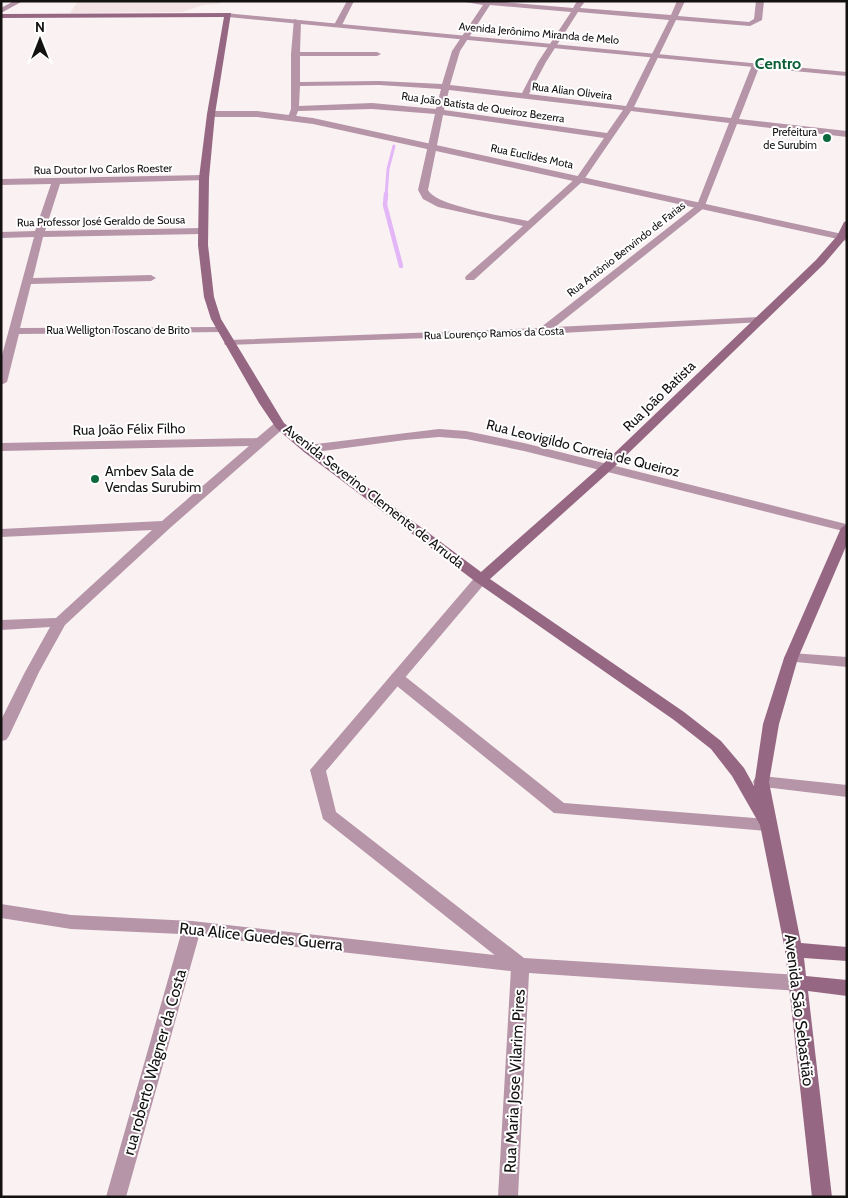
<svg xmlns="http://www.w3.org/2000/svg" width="848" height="1198" viewBox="0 0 848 1198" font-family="Cabin,sans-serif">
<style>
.built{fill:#f3e2e3}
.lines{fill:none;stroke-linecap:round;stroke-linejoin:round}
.stream-far1{stroke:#e3b6f8;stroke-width:3}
.stream{stroke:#e3b6f8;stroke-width:4.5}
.minor{fill:#b595a7;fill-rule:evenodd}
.tertiary{fill:#b595a7;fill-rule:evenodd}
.secondary{fill:#956782;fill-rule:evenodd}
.poi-dot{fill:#0d693d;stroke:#fff;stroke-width:2}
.labels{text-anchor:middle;stroke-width:4;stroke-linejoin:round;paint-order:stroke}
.far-street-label{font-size:11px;fill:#141111;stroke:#fff}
.far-poi-label{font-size:11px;fill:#141111;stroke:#fff;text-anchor:end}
.street-label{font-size:14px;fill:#141111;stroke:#fff}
.poi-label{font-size:14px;fill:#141111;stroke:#fff;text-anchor:start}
.far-district-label{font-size:16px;font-weight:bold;fill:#0b5e36;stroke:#fff}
.near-street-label{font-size:16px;fill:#141111;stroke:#fff}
</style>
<rect width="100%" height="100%" fill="#faf1f2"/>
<polygon class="built" points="78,1 221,1 219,4 203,5 182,12 70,13"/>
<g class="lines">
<polyline class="stream-far1" points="386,196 388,169 394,146"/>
<polyline class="stream" points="386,194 385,205 401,266"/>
<g class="minor">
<polygon points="14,1 23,1 1,13 1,8"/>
<polygon points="347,1 354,1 341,27 335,27 334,25"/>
<path d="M459,1H492L573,8L577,1H582L584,3L580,8L671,15L677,1H685L678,16L749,22L754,19L756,1H764L762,20L750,26L676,20L634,107L731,118L752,65L756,63L760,65L739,119L847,131V137L737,124L704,208L555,327L759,317L763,318L764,320L763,322L543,334L225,345L224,343L229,340L540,328L697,205L729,123L631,111L583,181L474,280H466L465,278L466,276L523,226L438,207L423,199L418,190L435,114L372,109L298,111L295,119L288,117L291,109V54L294,19L301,21L300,52H377L381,54L377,56H300V82L379,81L442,84L452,51L483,5ZM490,5L571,12L538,62L522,93L450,85L460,51ZM578,12L669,20L626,106L529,94L546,62ZM379,85L441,89L436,109L372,103L299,106L300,86ZM449,90L623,110L607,133L444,110ZM443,115L604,138L577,177L528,221C508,217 435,206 428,190Z"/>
<polygon points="204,175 209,178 207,180 60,184 45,231 202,228 207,231 202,234 43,237 33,278 151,275 156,278 151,281 31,284 20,328 221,327 225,328 226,330 225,332 19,334 7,382 1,385 1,359 34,237 1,238 1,232 35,231 51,184 1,185 1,179"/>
<polygon points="280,421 286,425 284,428 170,528 65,625 39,672 9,736 6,740 1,741 1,720 25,672 50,627 1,630 1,620 56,618 152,530 1,537 1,529 162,521 249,446 1,451 1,443 257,438 276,422"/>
<polygon points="439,429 466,431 524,443 846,524 847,532 524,451 466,439 439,437 405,440 308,453 302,449 308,445"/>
<polygon points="791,653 847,657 847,667 786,661 784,658 786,655"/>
<polygon points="397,673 402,674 564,803 768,819 774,821 776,825 774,829 768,831 554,813 392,682 390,678 392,674"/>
<polygon points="761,776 847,785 847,797 755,786 753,782 755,778"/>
<polygon points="1,904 71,915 192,921 520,958 526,960 529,965 526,970 520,972 199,936 126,1197 106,1197 181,934 71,929 1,918"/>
</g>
<g class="tertiary">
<polygon points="225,13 847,72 847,76 228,17 224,15"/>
<polygon points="257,111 313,118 847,235 847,241 313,124 257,117 211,117 207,114 211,111"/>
<polygon points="481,575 488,579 486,582 326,771 336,812 524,958 799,975 805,978 808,983 805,988 799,991 529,973 518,1197 498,1197 511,968 323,819 310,770 476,576"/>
</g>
<polygon class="secondary" points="231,13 215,114 209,178 208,245 214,297 221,319 284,423 312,446 481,572 602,465 816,260 837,236 844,222 847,221 847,237 824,264 610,471 490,579 684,712 721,741 744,768 754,786 763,724 784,658 841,528 847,524 847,544 798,658 779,724 769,782 801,943 847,947 847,961 804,958 806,976 847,980 847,996 808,991 832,1197 812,1197 785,950 760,825 732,776 711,749 674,720 476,582 304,452 276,428 259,403 211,319 204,297 198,245 199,178 207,114 224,17 1,18 1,14"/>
</g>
<g class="poi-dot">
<circle cx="827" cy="138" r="5"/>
<circle cx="95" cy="479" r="5"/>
</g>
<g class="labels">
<g class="far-street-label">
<text transform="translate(539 33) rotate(5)" y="4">Avenida Jerônimo Miranda de Melo</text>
<text transform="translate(572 91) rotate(7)" y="4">Rua Alian Oliveira</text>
<text transform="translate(483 107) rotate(8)" y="4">Rua João Batista de Queiroz Bezerra</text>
<text transform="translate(532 156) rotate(12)" y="4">Rua Euclides Mota</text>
<text transform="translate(103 169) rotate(-1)" y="4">Rua Doutor Ivo Carlos Roester</text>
<text transform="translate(101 221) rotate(-1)" y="4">Rua Professor José Geraldo de Sousa</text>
<text transform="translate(626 249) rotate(-38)" y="4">Rua Antônio Benvindo de Farias</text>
<text x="118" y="334">Rua Welligton Toscano de Brito</text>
<text transform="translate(494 333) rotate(-2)" y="4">Rua Lourenço Ramos da Costa</text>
</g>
<g class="far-poi-label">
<text x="817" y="136">Prefeitura<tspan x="817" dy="13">de Surubim</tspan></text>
</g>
<g class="street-label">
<text transform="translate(659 396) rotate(-44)" y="5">Rua João Batista</text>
<text transform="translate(129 429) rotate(-1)" y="5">Rua João Félix Filho</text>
<text transform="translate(583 448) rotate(14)" y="5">Rua Leovigildo Correia de Queiroz</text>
<text transform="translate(374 496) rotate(38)" y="5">Avenida Severino Clemente de Arruda</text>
</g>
<g class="poi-label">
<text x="105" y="476">Ambev Sala de<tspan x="105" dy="16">Vendas Surubim</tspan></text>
</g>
<g class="far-district-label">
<text x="778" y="69">Centro</text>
</g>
<g class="near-street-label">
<text transform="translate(261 936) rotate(6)" y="6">Rua Alice Guedes Guerra</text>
<text transform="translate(800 1010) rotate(83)" y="6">Avenida São Sebastião</text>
<text transform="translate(154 1062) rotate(-74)" y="6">rua roberto Wagner da Costa</text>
<text transform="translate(514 1081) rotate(-87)" y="6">Rua Maria Jose Vilarim Pires</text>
</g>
</g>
<rect width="848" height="1198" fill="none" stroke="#141111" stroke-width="5"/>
<g transform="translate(40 40)" stroke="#ffffff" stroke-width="4" paint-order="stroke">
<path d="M0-4L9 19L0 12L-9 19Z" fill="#141111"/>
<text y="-8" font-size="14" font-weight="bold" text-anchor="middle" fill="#141111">N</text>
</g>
</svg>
